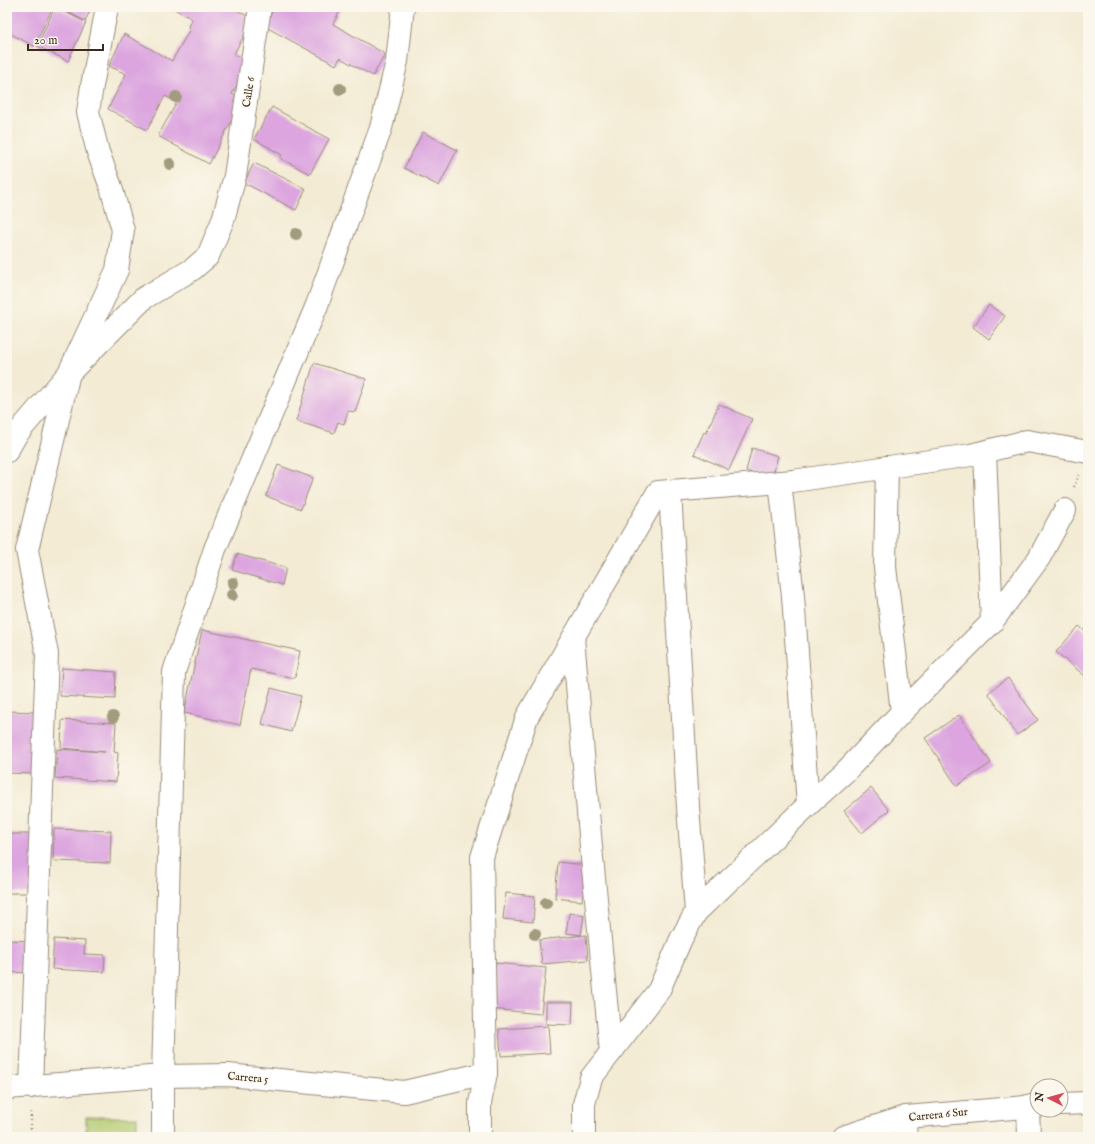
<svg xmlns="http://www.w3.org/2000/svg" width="1095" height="1144" viewBox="0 0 1095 1144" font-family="'IM FELL English',serif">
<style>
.green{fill:#b2ca6f;stroke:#767a46}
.building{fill:#dca5df}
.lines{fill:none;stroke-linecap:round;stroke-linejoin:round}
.street-casing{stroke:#978a79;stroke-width:24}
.path{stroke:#978a79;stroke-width:2.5;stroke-dasharray:1 3;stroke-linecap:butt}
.street{stroke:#fff;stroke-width:22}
.tree{fill:#a29b7d}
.labels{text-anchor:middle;stroke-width:3;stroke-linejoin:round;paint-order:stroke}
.street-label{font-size:11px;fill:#3b2a1e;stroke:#fbf7ec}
</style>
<rect width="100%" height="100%" fill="#fbf7ec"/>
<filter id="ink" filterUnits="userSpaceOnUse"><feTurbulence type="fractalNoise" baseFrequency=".025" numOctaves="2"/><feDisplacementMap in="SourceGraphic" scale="8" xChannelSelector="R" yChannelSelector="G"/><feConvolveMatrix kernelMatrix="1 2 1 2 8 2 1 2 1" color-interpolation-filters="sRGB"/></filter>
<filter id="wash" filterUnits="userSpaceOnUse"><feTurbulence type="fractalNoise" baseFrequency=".012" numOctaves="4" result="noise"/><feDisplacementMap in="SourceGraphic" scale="16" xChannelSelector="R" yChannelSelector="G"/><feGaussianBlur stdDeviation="0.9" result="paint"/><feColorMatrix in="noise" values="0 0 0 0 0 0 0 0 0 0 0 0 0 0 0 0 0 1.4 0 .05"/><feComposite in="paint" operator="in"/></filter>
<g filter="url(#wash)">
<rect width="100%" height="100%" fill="#f3ebd4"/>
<rect class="green" x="86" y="1117" width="51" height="20"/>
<g id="blocks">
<g class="building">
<polygon points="7,7 53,7 34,46 7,32"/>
<polygon points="55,7 86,22 68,61 37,46"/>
<polygon points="58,7 92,7 85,21"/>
<polygon points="171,7 231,7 253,19 234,54 249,62 232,94 242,100 209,164 158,136 177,102 165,96 147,130 108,109 126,74 109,66 124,34 172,61 190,29 188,27 192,19"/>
<polygon points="275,7 342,7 333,24 385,54 373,76 340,58 336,65 264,26"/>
<polygon points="272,107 329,139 310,174 280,158 282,155 254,139"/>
<polygon points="423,132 457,150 439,186 404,168"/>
<polygon points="254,163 306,189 296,210 244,183"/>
<polygon points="989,305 1005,316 989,339 973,327"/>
<polygon points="314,363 366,379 355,412 348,411 344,424 338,422 334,433 296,421"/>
<polygon points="719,404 752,419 729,470 694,454 704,432 706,433"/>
<polygon points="752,448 778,456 772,479 746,471"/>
<polygon points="278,465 313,478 301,509 266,496"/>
<polygon points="237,554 286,568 282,585 232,570"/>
<polygon points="1079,626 1088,634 1088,672 1085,676 1056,652"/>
<polygon points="202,630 300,651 295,678 251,669 240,725 184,713"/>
<polygon points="62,668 116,672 115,699 60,696"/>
<polygon points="1008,678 1038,720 1017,735 988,693"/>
<polygon points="271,688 301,696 291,732 262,724"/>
<polygon points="7,711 36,712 33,774 7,773"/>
<polygon points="959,715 991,763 957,786 925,738"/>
<polygon points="62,720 116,723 114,752 118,753 116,782 55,778 57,749 105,752 61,748"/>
<polygon points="871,788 889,810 862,833 844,811"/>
<polygon points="54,829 111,831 110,863 53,861"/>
<rect x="7" y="834" width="28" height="59"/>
<polygon points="558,862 585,865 582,901 555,898"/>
<polygon points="506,893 535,896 533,922 503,919"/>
<polygon points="569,913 584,915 581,935 566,933"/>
<polygon points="586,935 588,960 542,964 539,940"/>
<polygon points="54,939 85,941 84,954 105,955 104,972 52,969"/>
<polygon points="7,940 33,941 33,973 7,972"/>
<polygon points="496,963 546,968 541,1014 491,1009"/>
<polygon points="546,1002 573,1002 572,1025 546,1024"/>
<polygon points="548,1026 550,1053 501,1056 499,1029"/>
</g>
</g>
</g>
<g filter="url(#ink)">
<use href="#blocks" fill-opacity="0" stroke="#978a79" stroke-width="1"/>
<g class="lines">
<defs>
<g id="street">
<polyline points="7,451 16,435 69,373 117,270 123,230 111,187 98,152 88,112 92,86 107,7"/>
<polyline points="985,452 992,622"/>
<polyline points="887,467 885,567 902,712"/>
<polyline points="780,482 793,596 808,805"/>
<polyline points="670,491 688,807 696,912"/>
<polyline points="573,638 592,858 611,1052"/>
<polyline points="31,1087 47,654 27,550 69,373 144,298 193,269 208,256 223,220 235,176 260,7"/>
<polyline points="7,1088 163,1076 228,1075 404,1092 486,1073"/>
<polyline points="1061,1104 1088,1103"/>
<polyline points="1028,1106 1029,1137"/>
<polyline points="163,1137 163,1076 174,672 215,549 317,305 381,128 397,61 403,7"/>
<polyline points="480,1137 480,1103 486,1073 482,857 527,717 658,492 793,481 971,455 1027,441 1088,452"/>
<polyline points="584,1137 584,1104 591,1078 659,990 681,939 696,912 808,805 846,771 902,712 992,622 1039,558 1065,510"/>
<polyline points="843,1137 906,1117 1037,1106"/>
<polyline points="905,1137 906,1117"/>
</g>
</defs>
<use href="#street" class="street-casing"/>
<g class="path">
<polyline points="1074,487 1079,474"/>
<polyline points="31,1137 31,1110"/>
</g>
<use href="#street" class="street"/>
</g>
<g class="tree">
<circle cx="340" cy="89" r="6"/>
<circle cx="176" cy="97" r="6"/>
<circle cx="170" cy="164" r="6"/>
<circle cx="296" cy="234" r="6"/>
<circle cx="233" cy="583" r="6"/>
<circle cx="232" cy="595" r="6"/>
<circle cx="113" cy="717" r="6"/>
<circle cx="546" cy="903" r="6"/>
<circle cx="535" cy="934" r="6"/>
</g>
</g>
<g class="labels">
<g class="street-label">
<text transform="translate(248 92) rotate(-81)" y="4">Calle 6</text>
<text transform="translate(248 1077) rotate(5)" y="4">Carrera 5</text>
<text transform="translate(938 1114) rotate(-6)" y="4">Carrera 6 Sur</text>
</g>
</g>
<rect width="1095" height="1144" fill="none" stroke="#fbf7ec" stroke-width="24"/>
<g transform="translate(1049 1098) rotate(276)"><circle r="19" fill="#fbf7ec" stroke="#aea59a"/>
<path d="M0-3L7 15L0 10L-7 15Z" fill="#d1495b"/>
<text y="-6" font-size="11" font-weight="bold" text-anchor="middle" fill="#3b2a1e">N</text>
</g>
<path d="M28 44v6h75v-6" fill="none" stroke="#3b2a1e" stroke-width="2"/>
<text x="34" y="44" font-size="12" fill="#3b2a1e" stroke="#fbf7ec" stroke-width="3" paint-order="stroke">20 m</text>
</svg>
